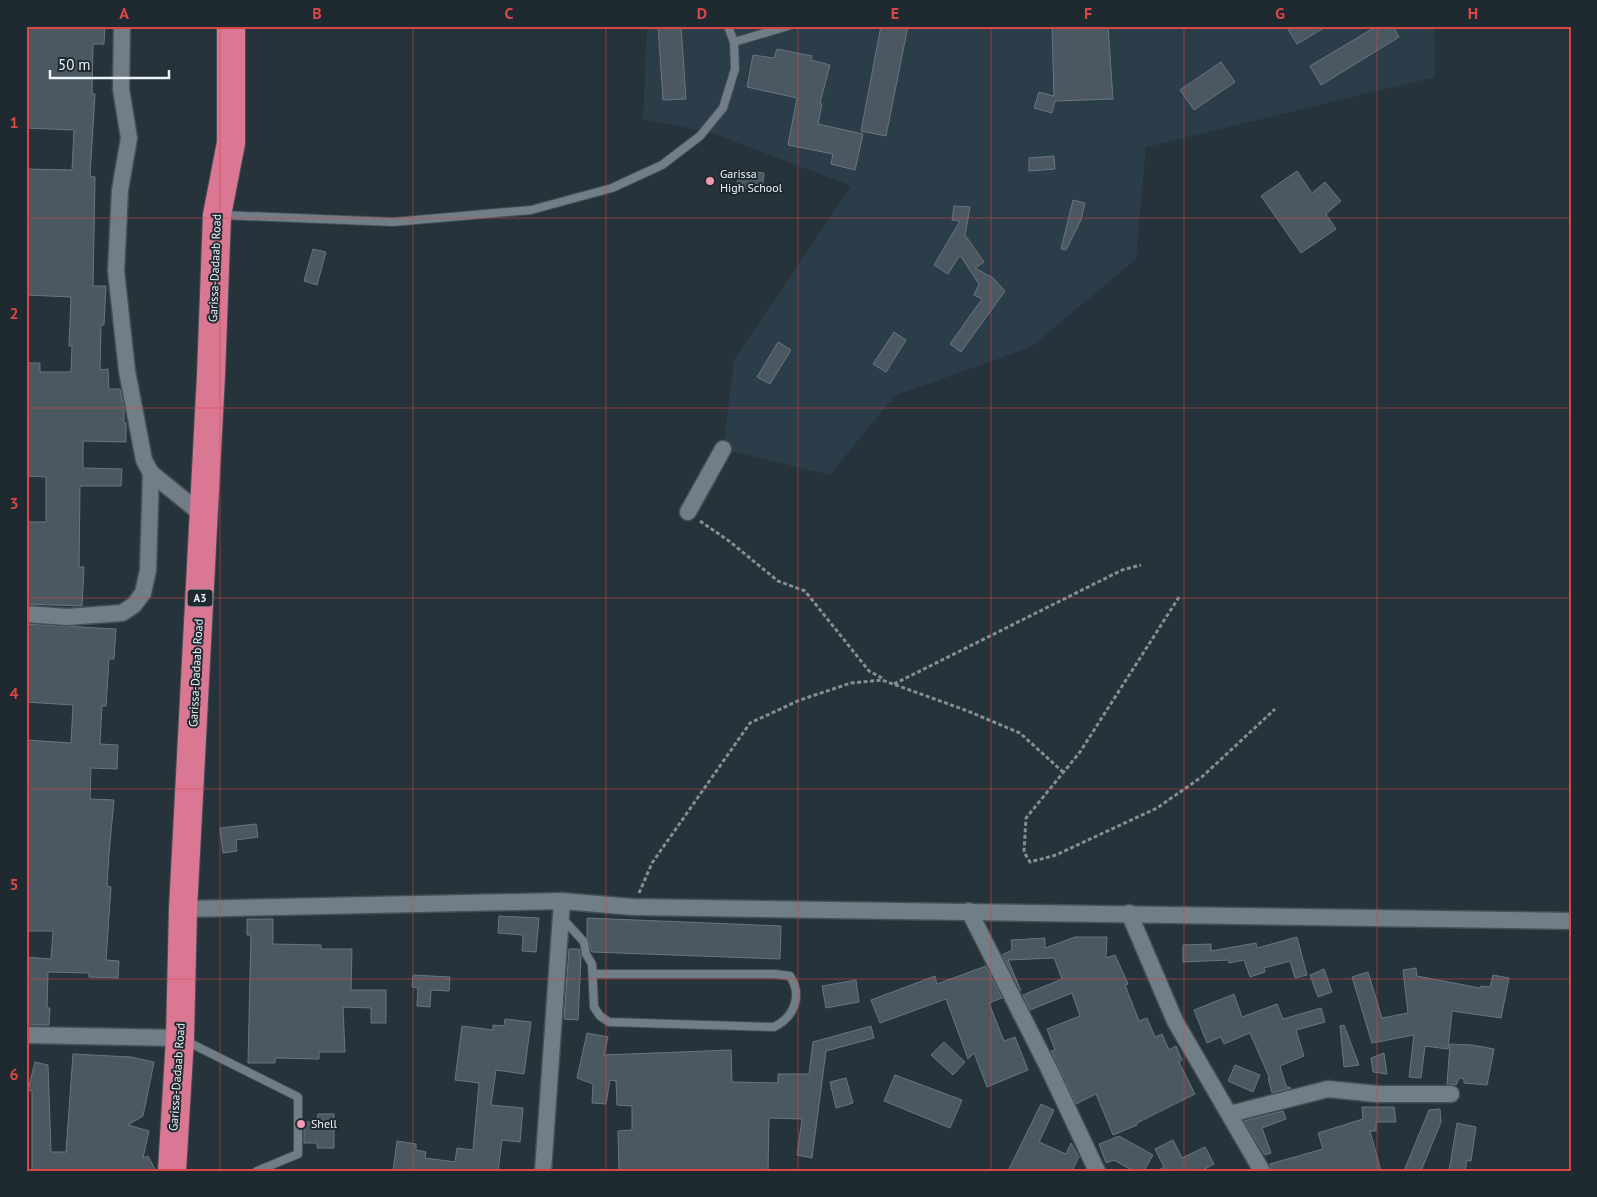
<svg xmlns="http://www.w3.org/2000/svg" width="1597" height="1197" viewBox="0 0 1597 1197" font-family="'PT Sans',sans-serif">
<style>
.built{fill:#2b3d49}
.building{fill:#4c5861;stroke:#69767f}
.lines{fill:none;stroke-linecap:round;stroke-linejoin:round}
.lane-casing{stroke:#454e55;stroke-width:10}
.street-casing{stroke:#454e55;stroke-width:19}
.highway-casing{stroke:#454e55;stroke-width:30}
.path{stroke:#848e94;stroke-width:3;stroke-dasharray:4 2.5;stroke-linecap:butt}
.lane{stroke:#717e87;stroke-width:8}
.street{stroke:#717e87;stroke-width:16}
.highway{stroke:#da7793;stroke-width:28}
.grid{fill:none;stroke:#d94747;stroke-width:1;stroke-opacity:0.55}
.poi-dot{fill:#f19ab1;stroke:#1e2930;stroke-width:2}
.labels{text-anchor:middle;stroke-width:4;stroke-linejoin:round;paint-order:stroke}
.shield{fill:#1e2930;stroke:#afb7bd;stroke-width:1}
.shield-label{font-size:11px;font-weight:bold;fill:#edf4f9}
.poi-label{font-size:12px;fill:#edf4f9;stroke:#1e2930;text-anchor:start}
.street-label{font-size:12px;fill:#edf4f9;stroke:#1e2930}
.neatline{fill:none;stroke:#d94747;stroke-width:2}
.grid-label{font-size:16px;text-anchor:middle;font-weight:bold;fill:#d94747}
</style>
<rect width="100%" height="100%" fill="#27333a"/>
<polygon class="built" points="647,26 1434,26 1435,77 1146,147 1136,259 1031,347 894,396 830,475 723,449 734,360 851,186 712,133 643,119"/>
<g class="building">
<polygon points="26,26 105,26 104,44 93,44 92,94 95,94 90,176 95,177 93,286 106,286 104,325 101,325 100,370 108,369 109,389 120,389 124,409 124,423 126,423 126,442 83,441 83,468 122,469 121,486 80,486 79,567 84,567 82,606 26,604 26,522 46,522 46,477 26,476 26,363 40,363 40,372 71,372 72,346 69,346 71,297 26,295 26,169 72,170 74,130 26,128"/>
<polygon points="658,26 681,26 686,99 663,100"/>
<polygon points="881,26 908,26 886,136 861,131"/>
<polygon points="1052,26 1108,26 1113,99 1055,101 1052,113 1034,108 1039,92 1054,96"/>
<polygon points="1286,26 1327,26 1297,44"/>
<polygon points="1377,26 1393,26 1399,37 1321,85 1310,66"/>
<polygon points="777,49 812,56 811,60 830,65 820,103 822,104 818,124 863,134 855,170 831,164 833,154 788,145 797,98 747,87 753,55 774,58"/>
<polygon points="1221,62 1235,82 1194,110 1180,90"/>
<polygon points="1054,156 1055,169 1029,171 1029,158"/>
<polygon points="739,170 764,173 762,190 737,187"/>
<polygon points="1297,171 1312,193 1325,182 1341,201 1326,214 1336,229 1301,253 1261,196"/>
<polygon points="1073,200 1085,203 1081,220 1066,250 1061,249"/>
<polygon points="954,206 970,207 965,235 984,262 975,268 993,278 1005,291 961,352 950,344 982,299 974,295 979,284 960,255 948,274 934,265 960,221 952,220"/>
<polygon points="313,249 326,252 317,285 304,281"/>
<polygon points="894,332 906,340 886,372 873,364"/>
<polygon points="778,342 791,350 770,384 757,377"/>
<polygon points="26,624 116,629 114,659 109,659 106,706 102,706 100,744 118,745 117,769 91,768 90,799 114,800 109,853 107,886 111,887 106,960 119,961 118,978 89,977 89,973 48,972 47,1008 50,1008 49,1025 26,1025 26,957 51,959 53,931 26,931 26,740 71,743 73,705 26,702"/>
<polygon points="256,824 258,837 236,840 237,851 223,853 220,828"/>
<polygon points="499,916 539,918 536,952 522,951 523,935 498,933"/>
<polygon points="587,918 781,926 780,959 592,952 587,937"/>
<polygon points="247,919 273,919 273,944 321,945 321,949 352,949 351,990 386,990 386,1023 371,1023 371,1008 343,1007 345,1052 319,1052 319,1059 275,1058 275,1063 248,1063 251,935 247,935"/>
<polygon points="1075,937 1107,937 1106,958 1115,955 1128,984 1125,985 1139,1021 1147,1018 1155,1037 1162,1034 1169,1050 1176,1046 1182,1060 1179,1062 1195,1094 1137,1123 1137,1125 1113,1135 1096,1094 1076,1104 1051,1051 1055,1050 1047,1029 1080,1016 1072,993 1030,1010 1023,995 1062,979 1054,958 1008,960 1021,991 1002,955 1012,950 1011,940 1045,938 1045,948"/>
<polygon points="1297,937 1307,975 1295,978 1290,961 1264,968 1265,972 1250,977 1244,960 1229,963 1228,960 1183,962 1183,945 1211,944 1211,951 1256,943 1257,948"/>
<polygon points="569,949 579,949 581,957 578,1020 564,1019"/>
<polygon points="986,966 1002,998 989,1003 1004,1041 1015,1037 1028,1070 987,1087 974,1053 968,1059 946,999 880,1023 871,1000 935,976 937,984"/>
<polygon points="1416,968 1417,976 1480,988 1481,986 1490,987 1493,975 1509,978 1501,1018 1452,1011 1448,1049 1425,1046 1421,1078 1409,1077 1414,1035 1372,1043 1352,977 1368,972 1382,1018 1408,1013 1403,970"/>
<polygon points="1324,969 1332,992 1318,997 1310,975"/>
<polygon points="413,975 450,977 449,991 431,990 430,1007 417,1006 418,988 412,987"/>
<polygon points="856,980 859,1002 826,1008 822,986"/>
<polygon points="1234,994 1242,1017 1277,1004 1283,1019 1321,1008 1325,1022 1296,1030 1304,1056 1280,1066 1286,1086 1291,1088 1272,1093 1268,1078 1270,1079 1250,1033 1224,1044 1221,1037 1207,1043 1194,1010"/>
<polygon points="505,1019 531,1022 524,1074 496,1070 491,1105 523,1108 520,1142 502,1140 498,1171 393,1171 397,1141 416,1144 416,1150 426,1152 425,1158 455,1162 457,1148 473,1150 479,1083 455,1080 462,1026 493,1030 493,1025 504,1026"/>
<polygon points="1344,1025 1359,1065 1344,1067 1340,1026"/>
<polygon points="871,1026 874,1038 826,1051 812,1158 797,1155 802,1119 769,1118 768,1171 619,1171 618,1131 632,1130 632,1106 617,1105 616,1081 610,1080 606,1104 592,1103 593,1084 577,1078 587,1033 608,1037 604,1055 731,1050 732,1082 778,1083 778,1074 809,1074 813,1042"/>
<polygon points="944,1042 965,1062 953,1075 931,1055"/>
<polygon points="1450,1044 1472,1045 1494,1049 1487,1085 1464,1083 1464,1079 1459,1078 1456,1085 1447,1084"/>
<polygon points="1384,1053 1387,1074 1373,1072 1371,1058"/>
<polygon points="73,1054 131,1057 154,1062 143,1116 128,1125 149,1131 143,1158 148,1156 156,1171 32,1171 32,1091 28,1090 35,1062 48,1065 51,1152 66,1152"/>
<polygon points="1235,1065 1260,1075 1253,1092 1228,1081"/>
<polygon points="895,1075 962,1100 950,1128 884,1101"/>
<polygon points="846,1078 853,1103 836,1108 830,1082"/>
<polygon points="1041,1104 1054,1110 1039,1142 1066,1154 1071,1143 1079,1157 1072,1171 1008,1171"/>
<polygon points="1362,1107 1394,1107 1396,1122 1376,1122 1376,1131 1370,1131 1381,1171 1272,1171 1270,1164 1323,1149 1318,1133 1363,1119"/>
<polygon points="1440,1109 1441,1122 1421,1171 1404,1171 1429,1110"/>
<polygon points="1283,1111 1286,1119 1262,1128 1271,1153 1265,1155 1244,1121"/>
<polygon points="318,1114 334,1114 334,1148 317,1148 317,1143 304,1143 304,1122 317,1122"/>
<polygon points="1457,1123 1476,1127 1471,1161 1467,1160 1465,1171 1449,1171"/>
<polygon points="1119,1136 1153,1155 1144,1171 1133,1171 1114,1160 1106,1163 1099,1144"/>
<polygon points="1173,1140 1182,1158 1205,1147 1214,1164 1201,1171 1157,1171 1164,1167 1155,1149"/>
</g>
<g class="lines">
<defs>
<g id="lane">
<polyline points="734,42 788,26"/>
<polyline points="221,215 393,222 531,210 612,188 662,165 700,136 723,108 735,69 734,42 728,26"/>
<path d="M563,919L584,942L586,954L592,964L594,1007L600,1016L609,1022L774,1027C794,1017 803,996 790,976L775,974H593"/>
<polyline points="184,1040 298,1097 298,1154 257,1171"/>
</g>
<g id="street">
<polyline points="122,26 121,89 129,138 120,190 116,271 127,371 144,460 151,473 204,516"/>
<polyline points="688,512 723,449"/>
<polyline points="26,614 67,617 122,613 134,605 143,593 148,570 151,473"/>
<polyline points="183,909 562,901 633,907 1571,921"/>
<polyline points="969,911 1049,1069 1097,1171"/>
<polyline points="1129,913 1175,1021 1262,1171"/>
<polyline points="26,1035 180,1038"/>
<polyline points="1230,1114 1328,1089 1377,1094 1451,1094"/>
<polyline points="543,1171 562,901"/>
</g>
<polyline id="highway" points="172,1171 180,1038 183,909 211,375 217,215 231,143 231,26"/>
</defs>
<use href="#lane" class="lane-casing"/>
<use href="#street" class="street-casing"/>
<use href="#highway" class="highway-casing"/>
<g class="path">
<polyline points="700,521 729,541 778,581 805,591 869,671 884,679"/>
<polyline points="1179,597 1080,752 1026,818 1024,852 1030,862 1056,855 1157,808 1203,776 1275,709"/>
<polyline points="894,684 1122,570 1141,565"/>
<polyline points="639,893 652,863 750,723 800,700 851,683 882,680 965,710 1020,733 1063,772"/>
</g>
<use href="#lane" class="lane"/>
<use href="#street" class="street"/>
<use href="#highway" class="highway"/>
</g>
<path class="grid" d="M220,26V1171M413,26V1171M606,26V1171M798,26V1171M991,26V1171M1184,26V1171M1377,26V1171M26,218H1571M26,408H1571M26,598H1571M26,789H1571M26,979H1571"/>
<g class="poi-dot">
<circle cx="710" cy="181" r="5"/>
<circle cx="301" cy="1124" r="5"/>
</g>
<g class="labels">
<rect class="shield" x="187.5" y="589.5" width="25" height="17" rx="4"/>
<g class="shield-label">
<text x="200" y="602">A3</text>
</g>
<g class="poi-label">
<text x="720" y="178">Garissa<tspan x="720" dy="14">High School</tspan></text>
<text x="311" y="1128">Shell</text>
</g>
<g class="street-label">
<text transform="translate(215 268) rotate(-88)" y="4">Garissa-Dadaab Road</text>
<text transform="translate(196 673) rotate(-87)" y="4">Garissa-Dadaab Road</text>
<text transform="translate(177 1077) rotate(-86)" y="4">Garissa-Dadaab Road</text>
</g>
</g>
<rect width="1597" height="1197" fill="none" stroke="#1e2930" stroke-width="55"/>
<path d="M50 70v8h119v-8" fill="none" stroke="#edf4f9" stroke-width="2.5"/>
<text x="58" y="70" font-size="15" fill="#edf4f9" stroke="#1e2930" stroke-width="4" paint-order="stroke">50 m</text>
<rect x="28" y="28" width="1542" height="1142" class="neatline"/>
<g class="grid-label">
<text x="124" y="19">A</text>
<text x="317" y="19">B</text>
<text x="509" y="19">C</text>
<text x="702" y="19">D</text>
<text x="895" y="19">E</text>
<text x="1088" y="19">F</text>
<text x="1280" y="19">G</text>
<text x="1473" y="19">H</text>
<text x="14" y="128">1</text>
<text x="14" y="319">2</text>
<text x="14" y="509">3</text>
<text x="14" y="699">4</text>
<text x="14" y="890">5</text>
<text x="14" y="1080">6</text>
</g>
</svg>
